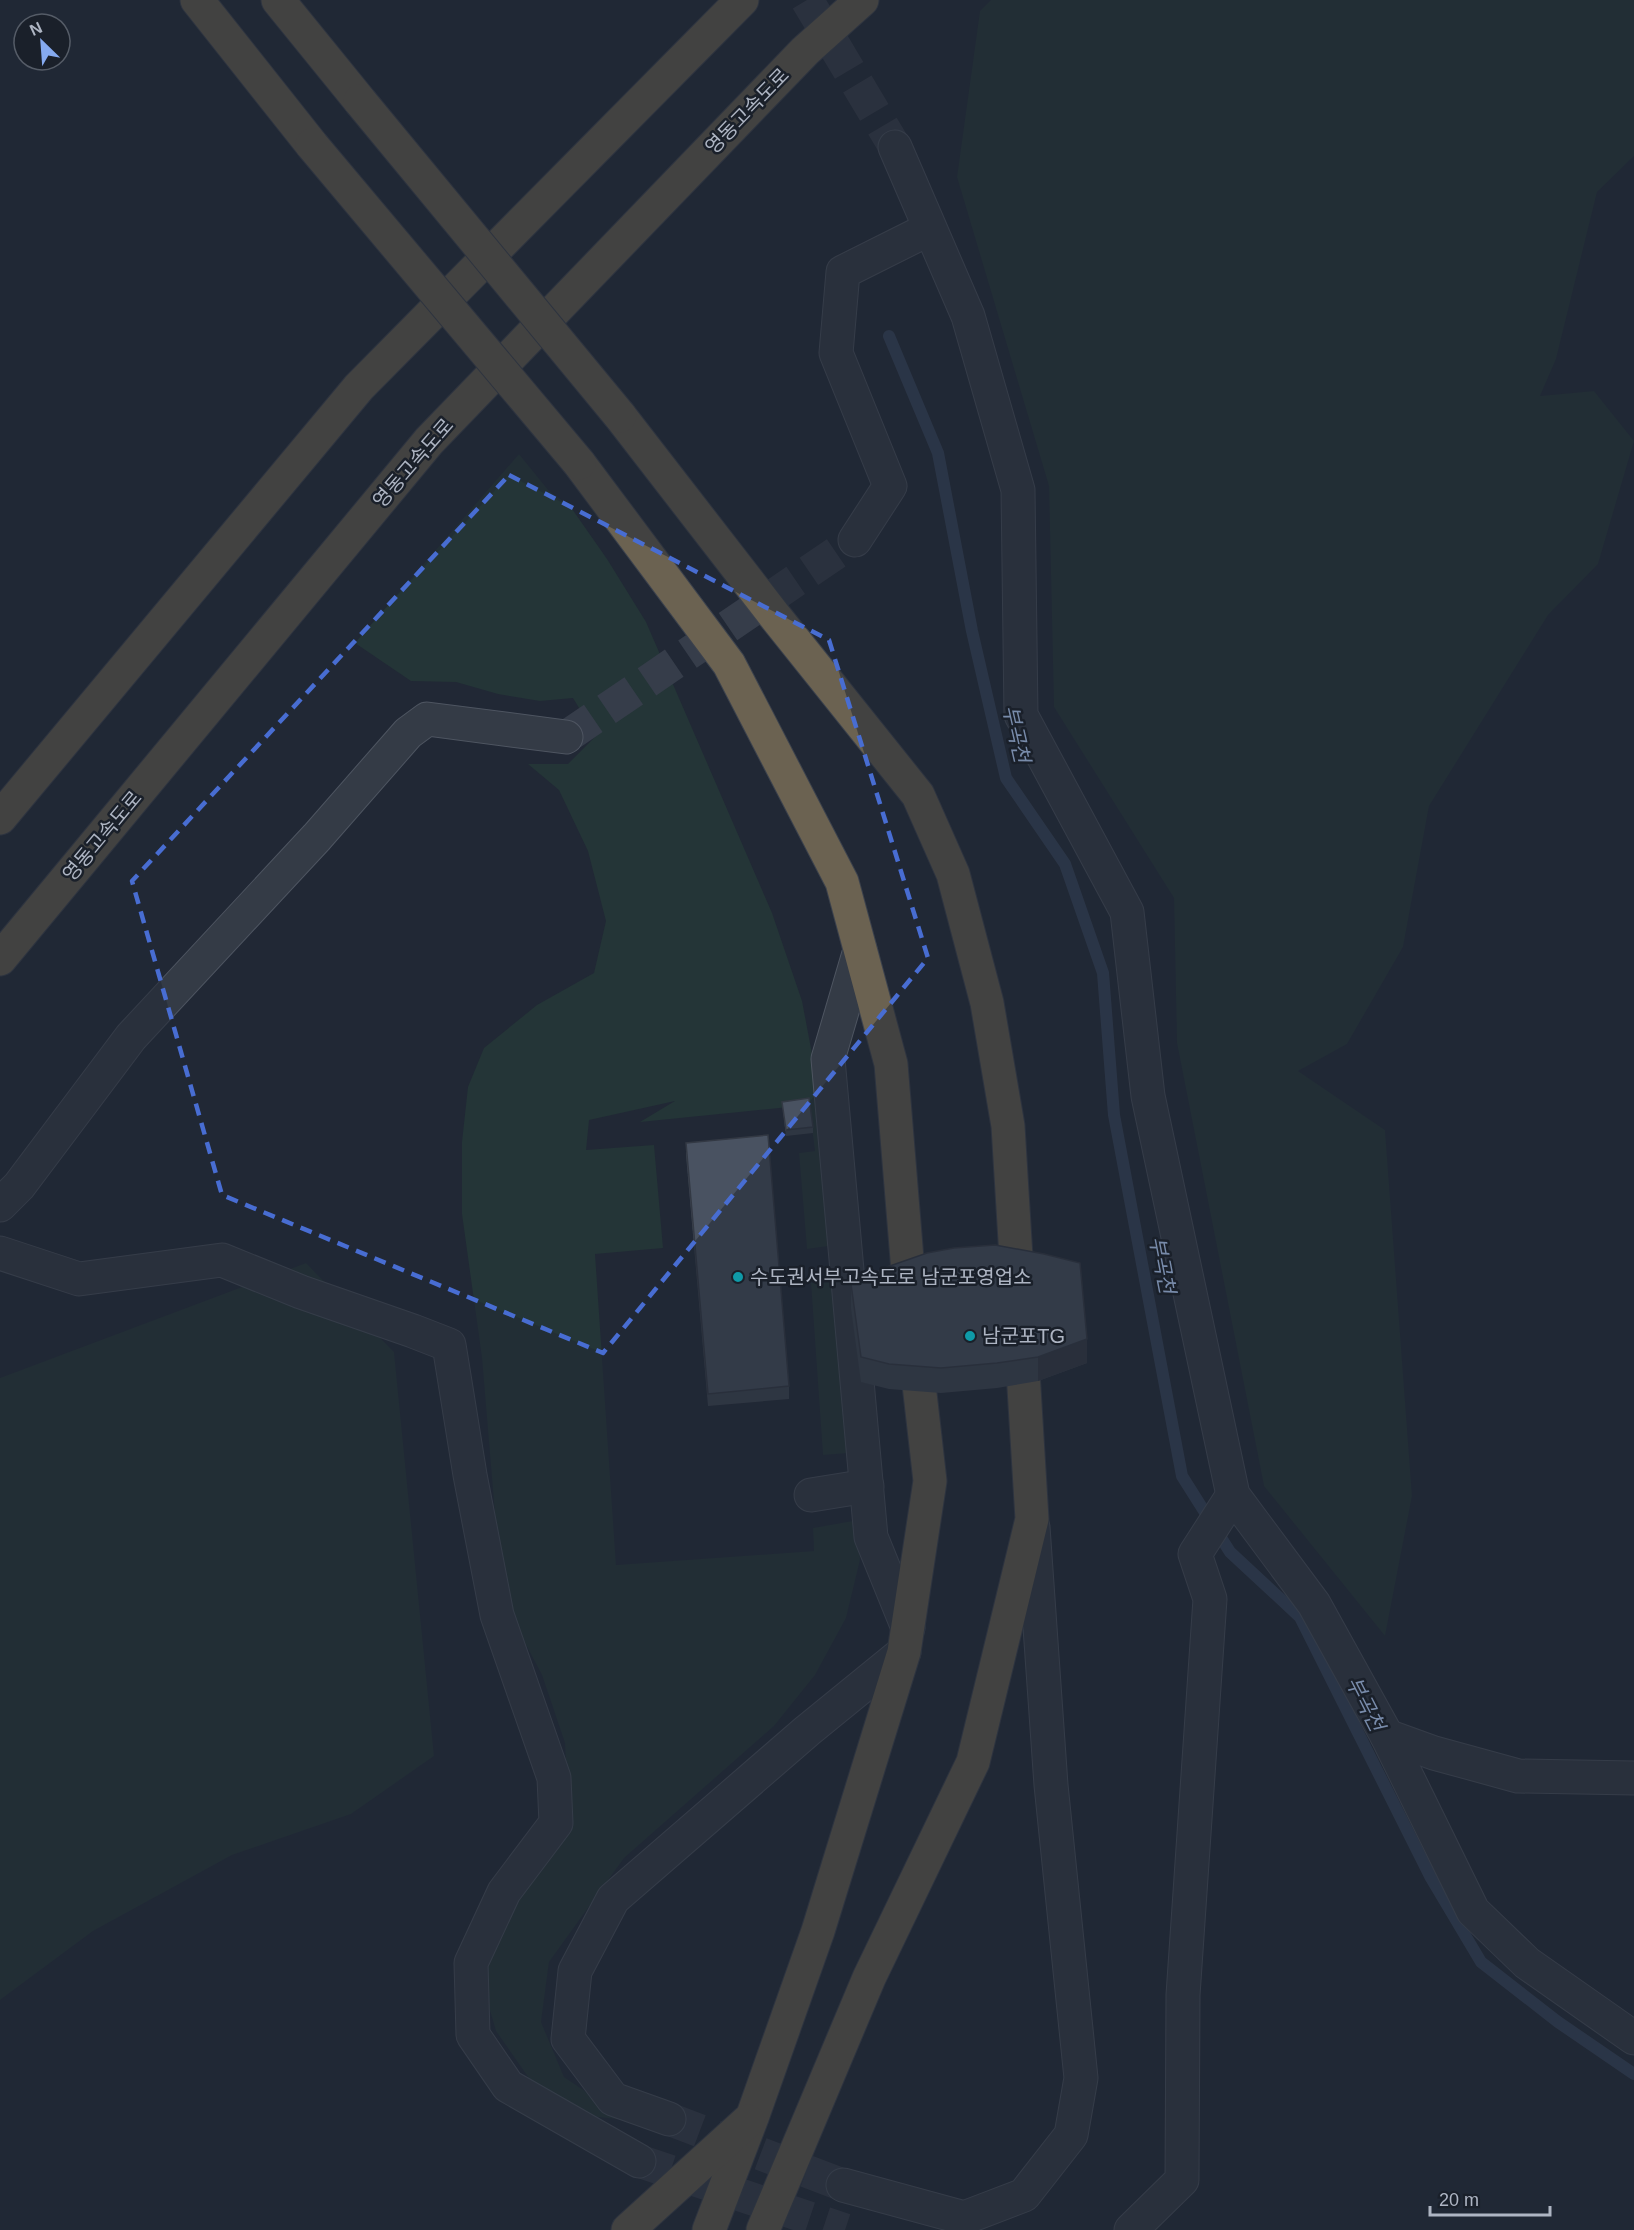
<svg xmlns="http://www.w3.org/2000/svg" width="1634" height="2230" viewBox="0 0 1634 2230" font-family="Arial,'Noto Sans KR',sans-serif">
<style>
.green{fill:#243537}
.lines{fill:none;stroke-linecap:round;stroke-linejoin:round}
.stream{stroke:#37465d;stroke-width:12}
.minor-tunnel{stroke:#363d4a;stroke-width:33;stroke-dasharray:33 16;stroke-linecap:butt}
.minor-casing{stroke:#4e5561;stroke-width:35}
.highway-casing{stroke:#3c424d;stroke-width:35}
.minor{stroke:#343b46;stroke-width:33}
.highway{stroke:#6b6251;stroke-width:33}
.highway-bridge-casing{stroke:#3c424d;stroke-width:35;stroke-linecap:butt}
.highway-bridge{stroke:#6b6251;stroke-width:33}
.wall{fill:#3f4753}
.shaded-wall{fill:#333944}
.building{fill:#495261;stroke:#333944;stroke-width:1.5}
.marked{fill:none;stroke:#486dd2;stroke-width:4.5;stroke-dasharray:12 8;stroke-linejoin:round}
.culture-dot{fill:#0f9aa8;stroke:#1a202a;stroke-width:2}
.labels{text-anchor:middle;stroke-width:5;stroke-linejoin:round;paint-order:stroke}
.street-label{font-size:20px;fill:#aeb5c3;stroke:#1a202a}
.poi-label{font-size:20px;fill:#aeb5c3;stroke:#1a202a;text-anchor:start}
.water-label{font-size:21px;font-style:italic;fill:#788baa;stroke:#1a202a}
</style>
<rect width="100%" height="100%" fill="#212835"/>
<g class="green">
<polygon points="991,0 1634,0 1634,156 1597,192 1556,359 1540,396 1594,391 1634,441 1598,564 1548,615 1429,806 1403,947 1347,1044 1298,1071 1385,1130 1412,1496 1385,1636 1264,1486 1177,1043 1174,898 1054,707 1049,486 957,177 980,11"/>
<polygon points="519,454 549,491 570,506 607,559 646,622 772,913 802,1001 821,1101 829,1246 807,1249 799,1153 815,1151 809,1105 640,1122 675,1101 589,1120 586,1150 654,1145 663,1248 595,1254 616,1565 814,1551 813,1528 858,1520 860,1560 846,1618 815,1675 774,1726 624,1858 549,1962 541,2022 564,2077 628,2120 597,2117 533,2084 496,2031 481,1980 496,1930 568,1809 565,1743 542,1675 513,1620 496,1526 482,1358 462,1214 462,1142 468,1087 484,1048 537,1005 594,973 606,921 588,851 559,790 528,764 568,764 596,736 573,698 540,701 498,694 456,682 411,681 355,643"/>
<polygon points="306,1263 394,1352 434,1756 351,1814 232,1855 93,1931 0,2000 0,1378"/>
<polygon points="837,1282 850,1453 823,1455 811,1283"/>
</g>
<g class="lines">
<polyline class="stream" points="889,336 938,453 972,631 1006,778 1065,864 1103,973 1114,1115 1182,1476 1230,1552 1300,1617 1431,1878 1481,1962 1558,2022 1634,2074"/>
<g class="minor-tunnel">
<polyline points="807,0 895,147"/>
<polyline points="566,737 855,540"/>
<polyline points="669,2119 843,2185"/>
<polyline points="639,2161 845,2230"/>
</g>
<defs>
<g id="minor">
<polyline points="895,147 968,316 1018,490 1021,715 1127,912 1148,1096 1233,1495 1314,1604 1387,1736 1473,1911 1527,1963 1634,2038"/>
<polyline points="855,540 890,486 836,353 843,272 929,229"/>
<polyline points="860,950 828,1059 871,1537 908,1628"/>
<polyline points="0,1205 19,1186 131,1037 317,837 408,733 427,719 566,737"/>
<polyline points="0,1253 79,1279 222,1260 301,1292 413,1331 449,1345 470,1475 497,1615 554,1778 556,1823 504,1892 471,1963 473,2035 508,2086 639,2161"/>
<polyline points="811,1495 867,1486"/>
<polyline points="1387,1736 1434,1753 1518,1776 1634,1778"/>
<polyline points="669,2119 613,2099 568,2039 575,1971 613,1899 807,1731 904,1652"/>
<polyline points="843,2185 964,2218 1024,2195 1071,2135 1081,2078 1051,1785 1033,1527"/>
<polyline points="1131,2230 1182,2180 1183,1995 1210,1599 1195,1554 1233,1495"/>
</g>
<g id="highway">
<polyline points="197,0 312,145"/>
<polyline points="278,0 360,101"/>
<polyline points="620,416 774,615 918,795 953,874 987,1003 1008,1126 1032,1519 973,1762 869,1978 763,2230"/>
<polyline points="579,463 729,664 842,882 891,1064 913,1332 930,1481 904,1652 818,1931 753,2115 709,2230"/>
<polyline points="0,818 359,387 742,0"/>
<polyline points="0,959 429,441 805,51 862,0"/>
<polyline points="628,2230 748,2121"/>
</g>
</defs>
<use href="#minor" class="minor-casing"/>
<use href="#highway" class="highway-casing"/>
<use href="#minor" class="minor"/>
<use href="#highway" class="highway"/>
<defs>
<g id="highway-bridge">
<polyline points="360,101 620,416"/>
<polyline points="312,145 579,463"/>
</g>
</defs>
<use href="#highway-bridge" class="highway-bridge-casing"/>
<use href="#highway-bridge" class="highway-bridge"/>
</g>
<g class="wall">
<polygon points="782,1102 813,1127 813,1133 786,1136"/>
<polygon points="686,1143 789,1386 789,1399 708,1406 686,1155"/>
<polygon points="851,1284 1087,1363 1038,1381 997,1388 941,1393 889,1389 861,1382 851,1308"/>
</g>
<polygon class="shaded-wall" points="1087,1339 1087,1363 1038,1381 1038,1357"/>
<g class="building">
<polygon points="809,1098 813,1127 786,1130 782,1102"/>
<polygon points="768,1135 789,1386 708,1394 686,1143"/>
<polygon points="995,1245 1044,1254 1080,1263 1087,1339 1038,1357 997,1363 941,1368 889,1364 861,1357 851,1284 887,1267 927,1253 954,1248"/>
</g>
<path d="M0 0H1634V2230H0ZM509,475L829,640L928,958L603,1353L222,1195L132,881Z" fill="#212835" fill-opacity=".55" fill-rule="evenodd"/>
<path class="marked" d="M509,475L829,640L928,958L603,1353L222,1195L132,881Z"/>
<g class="culture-dot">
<circle cx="738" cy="1277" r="6"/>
<circle cx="970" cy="1336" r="6"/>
</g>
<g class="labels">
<g class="street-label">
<text transform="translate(747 111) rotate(-46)" y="7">영동고속도로</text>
<text transform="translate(413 463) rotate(-49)" y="7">영동고속도로</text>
<text transform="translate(102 836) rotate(-50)" y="7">영동고속도로</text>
</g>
<g class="poi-label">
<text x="750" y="1284">수도권서부고속도로 남군포영업소</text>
<text x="982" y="1343">남군포TG</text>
</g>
<g class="water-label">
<text transform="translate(1016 734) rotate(77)" y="7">부곡천</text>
<text transform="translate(1162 1265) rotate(79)" y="7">부곡천</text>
<text transform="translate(1365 1704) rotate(63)" y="7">부곡천</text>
</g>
</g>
<g transform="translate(42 42) rotate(335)"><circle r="28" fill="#1a202a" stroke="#555c67" stroke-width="1.5"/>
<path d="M0-4.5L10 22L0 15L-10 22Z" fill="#85aaf0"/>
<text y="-9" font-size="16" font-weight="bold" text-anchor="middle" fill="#aeb5c3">N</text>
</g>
<path d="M1430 2206v9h120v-9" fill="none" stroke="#aeb5c3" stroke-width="3"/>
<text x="1439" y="2206" font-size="18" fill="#aeb5c3" stroke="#1a202a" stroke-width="4.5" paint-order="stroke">20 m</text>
</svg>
